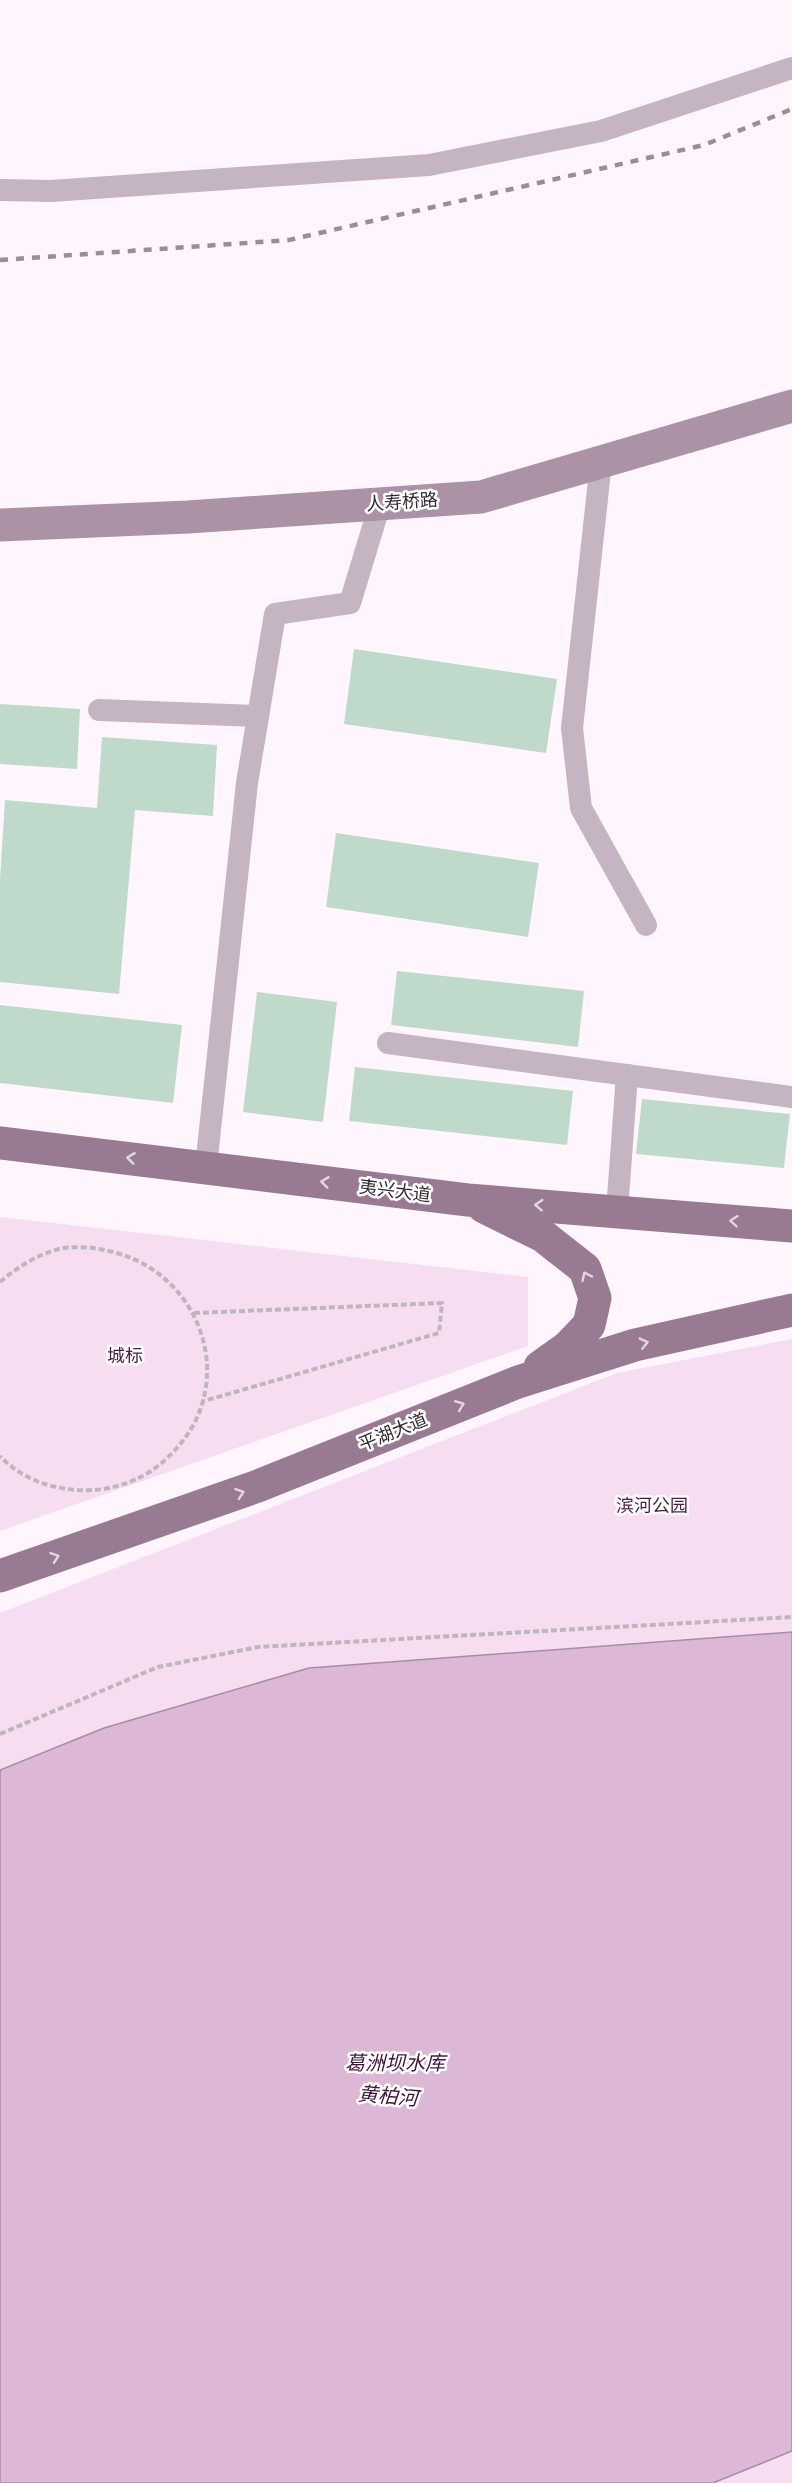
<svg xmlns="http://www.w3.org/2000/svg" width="792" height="2483" viewBox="0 0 792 2483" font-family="Overpass,'Noto Sans SC',sans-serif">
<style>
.green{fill:#f6ddf2}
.water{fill:#ddb7d6;stroke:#a98ca4;stroke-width:1.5}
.building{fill:#bfd9cb}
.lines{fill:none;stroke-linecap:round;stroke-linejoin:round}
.path{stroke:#bfb6bd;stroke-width:4;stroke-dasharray:6 3;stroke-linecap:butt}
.lane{stroke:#c5b4c2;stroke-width:22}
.secondary{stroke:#ab92a6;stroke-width:33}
.primary{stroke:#987a93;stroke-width:33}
.rail{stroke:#978f96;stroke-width:4.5;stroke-dasharray:8 8;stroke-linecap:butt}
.oneway{stroke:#e0d7df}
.labels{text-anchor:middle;stroke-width:5;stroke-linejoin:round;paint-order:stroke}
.street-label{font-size:18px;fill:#312930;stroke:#fff}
.park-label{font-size:18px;fill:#4a1c45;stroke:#fff}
.water-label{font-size:20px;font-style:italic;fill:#41143d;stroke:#fff}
</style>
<rect width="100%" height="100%" fill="#fff6fd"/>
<g class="green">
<polygon points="0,1217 528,1277 528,1346 0,1531"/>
<polygon points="792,1339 792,1632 309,1668 104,1728 0,1770 0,1613 617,1373"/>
<polygon points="792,2451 792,2483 713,2483"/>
</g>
<polygon class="water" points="792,1632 792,2451 713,2483 0,2483 0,1770 104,1728 309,1668"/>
<g class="building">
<polygon points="354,649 557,679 546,753 344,724"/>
<polygon points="0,704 80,709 77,769 0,764"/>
<polygon points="102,737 217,745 213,816 135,810 119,994 0,982 0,879 5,800 97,808"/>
<polygon points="336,833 539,863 528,937 326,907"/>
<polygon points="397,971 584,991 578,1047 391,1025"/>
<polygon points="257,992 337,1002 323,1122 243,1112"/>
<polygon points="0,1005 182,1025 173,1103 0,1083"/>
<polygon points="355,1067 573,1091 567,1145 349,1121"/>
<polygon points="642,1099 790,1114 784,1168 636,1154"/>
</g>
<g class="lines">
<g class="path">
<path d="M0,1282C18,1267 36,1255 59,1249C77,1245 99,1248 117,1253C204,1278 238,1385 174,1451C155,1472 132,1484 104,1489C67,1494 26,1484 0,1456"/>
<polyline points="194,1313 442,1303 439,1333 204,1401"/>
<polyline points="0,1734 158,1667 258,1647 792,1617"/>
</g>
<g class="lane">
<polyline points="0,190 51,191 429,165 601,131 792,68"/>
<polyline points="601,462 572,728 581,808 646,925"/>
<polyline points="99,710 258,716"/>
<polyline points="388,1043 792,1097"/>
<polyline points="206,1167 247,783 275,614 350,603 380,504"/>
<polyline points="617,1211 627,1075"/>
</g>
<polyline class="secondary" points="0,525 188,517 481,497 792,406"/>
<g class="primary">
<polyline points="0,1143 468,1200 792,1226"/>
<polyline points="484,1207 543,1236 585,1269 595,1298 589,1325 568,1347 540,1367"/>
<polyline points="0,1576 258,1486 518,1382 635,1345 792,1310"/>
</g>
<polyline class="rail" points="0,260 289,240 704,145 792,109"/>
</g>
<defs><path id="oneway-chevron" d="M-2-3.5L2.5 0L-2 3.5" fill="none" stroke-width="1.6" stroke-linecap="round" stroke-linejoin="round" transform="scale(1.5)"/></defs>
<g class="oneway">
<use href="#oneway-chevron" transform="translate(131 1158) rotate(-173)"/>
<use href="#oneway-chevron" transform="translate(325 1182) rotate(-173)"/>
<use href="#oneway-chevron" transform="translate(539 1205) rotate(-176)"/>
<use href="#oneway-chevron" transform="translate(734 1221) rotate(-175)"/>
<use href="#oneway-chevron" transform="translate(586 1276) rotate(-115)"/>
<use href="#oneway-chevron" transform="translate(644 1343) rotate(-13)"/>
<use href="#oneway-chevron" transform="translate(460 1405) rotate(-22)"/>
<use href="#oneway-chevron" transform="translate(240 1493) rotate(-19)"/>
<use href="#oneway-chevron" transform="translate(55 1557) rotate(-19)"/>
</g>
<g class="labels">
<g class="street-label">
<text transform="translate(402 502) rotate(-4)" y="6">人寿桥路</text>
<text transform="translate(395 1191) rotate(7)" y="6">夷兴大道</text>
<text transform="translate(393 1432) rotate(-22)" y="6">平湖大道</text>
</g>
<g class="park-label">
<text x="125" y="1362">城标</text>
<text x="652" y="1512">滨河公园</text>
</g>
<g class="water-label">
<text x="395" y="2070">葛洲坝水库</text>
<text transform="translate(388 2096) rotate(5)" y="7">黄柏河</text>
</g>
</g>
</svg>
